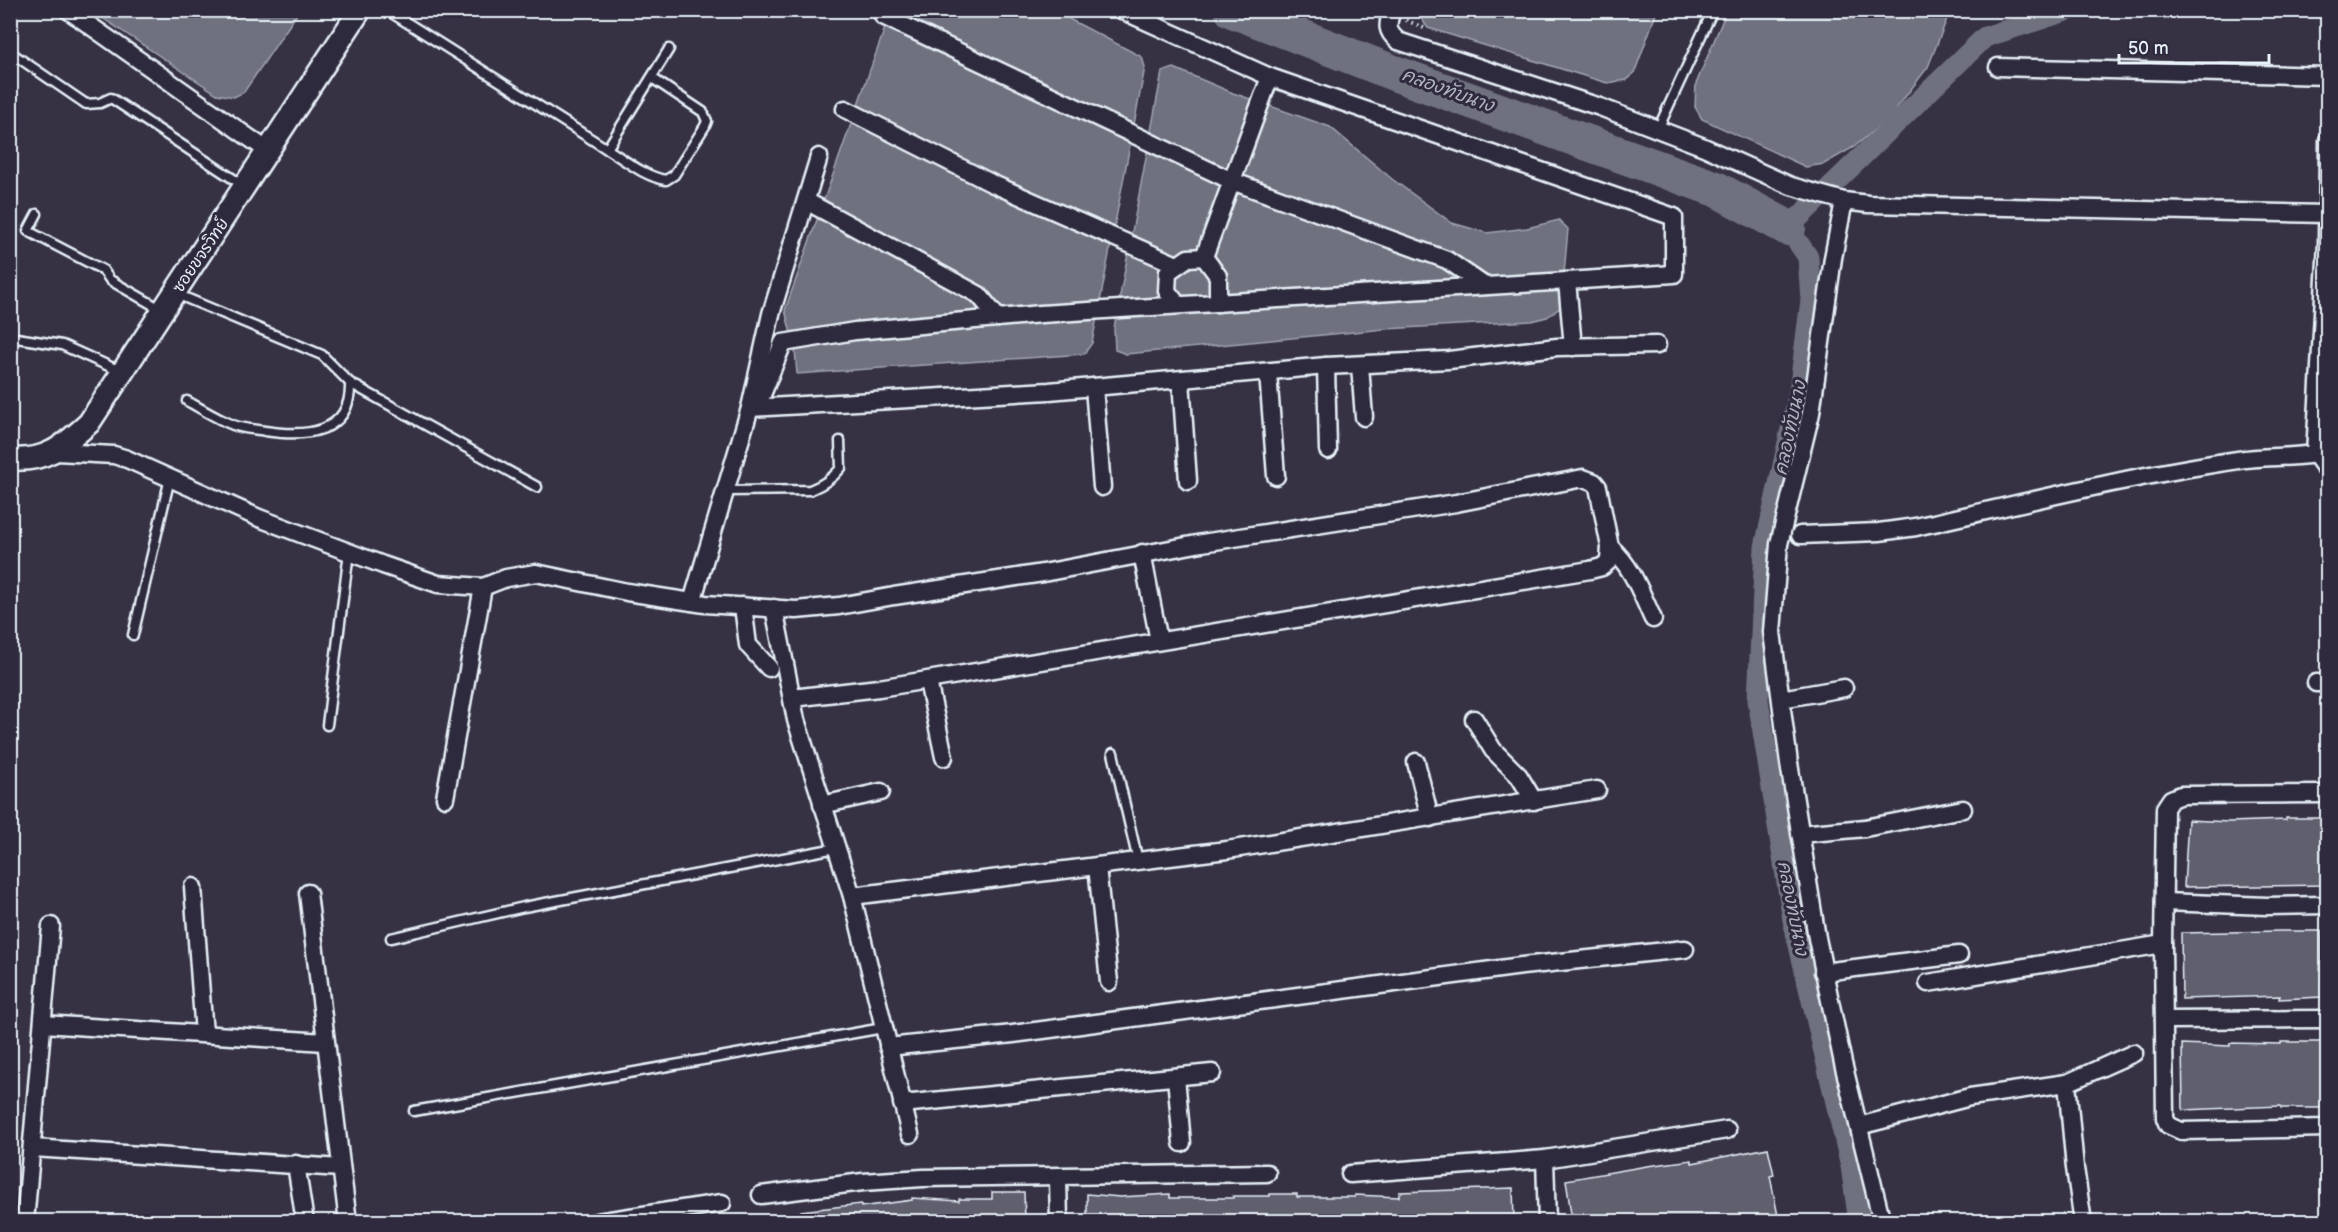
<svg xmlns="http://www.w3.org/2000/svg" width="2338" height="1232" viewBox="0 0 2338 1232" font-family="'Balsamiq Sans','Playpen Sans Thai',sans-serif">
<style>
.water{fill:#70717f;stroke:#a0a4af;stroke-width:1.5}
.lines{fill:none;stroke-linecap:round;stroke-linejoin:round}
.canal{stroke:#70717f;stroke-width:21}
.river{stroke:#70717f;stroke-width:36}
.building{fill:#605e6e;stroke:#e8f1f8;stroke-width:1.5}
.service-casing{stroke:#e8f1f8;stroke-width:13}
.minor-casing{stroke:#e8f1f8;stroke-width:21}
.tertiary-casing{stroke:#e8f1f8;stroke-width:26}
.path{stroke:#e8f1f8;stroke-width:4;stroke-dasharray:1.5 4.5;stroke-linecap:butt}
.service{stroke:#2f2a3d;stroke-width:8}
.minor{stroke:#2f2a3d;stroke-width:16}
.tertiary{stroke:#2f2a3d;stroke-width:21}
.labels{text-anchor:middle;stroke-width:6;stroke-linejoin:round;paint-order:stroke}
.street-label{font-size:16px;fill:#e8f1f8;stroke:#2f2a3d}
.water-label{font-size:18px;font-style:italic;fill:#b2b7c2;stroke:#2f2a3d}
</style>
<rect width="100%" height="100%" fill="#363244"/>
<filter id="ink" filterUnits="userSpaceOnUse"><feTurbulence type="fractalNoise" baseFrequency=".0167" numOctaves="2"/><feDisplacementMap in="SourceGraphic" scale="12" xChannelSelector="R" yChannelSelector="G"/><feConvolveMatrix kernelMatrix="1 2 1 2 8 2 1 2 1" color-interpolation-filters="sRGB"/></filter>
<g filter="url(#ink)">
<g class="water">
<polygon points="1727,10 1950,10 1950,11 1928,67 1889,118 1854,147 1824,164 1806,167 1702,119 1695,107 1696,84"/>
<polygon points="92,11 299,11 244,92 234,97 217,94"/>
<polygon points="891,11 1054,11 1142,57 1145,67 1092,343 1084,354 797,374 795,349 785,310"/>
<polygon points="1419,11 1419,10 1657,11 1635,71 1627,80 1607,83 1428,28 1419,16"/>
<polygon points="1174,68 1233,93 1330,127 1392,179 1452,223 1487,233 1527,228 1559,220 1568,229 1561,307 1547,317 1532,321 1385,329 1126,354 1115,350 1114,328 1162,72"/>
</g>
<g class="lines">
<polyline class="canal" points="1859,1222 1851,1166 1793,920 1758,700 1765,547 1799,393 1811,300 1808,257 1788,228 1985,37 2069,10"/>
<polyline class="river" points="1232,10 1394,73 1716,189 1788,228"/>
</g>
<g class="building">
<polygon points="2286,818 2328,818 2326,885 2184,887 2188,820 2230,822 2286,820"/>
<polygon points="2279,931 2321,931 2323,997 2279,999 2280,996 2182,999 2181,933"/>
<polygon points="2281,1042 2324,1042 2328,1108 2281,1108 2281,1106 2183,1110 2182,1044 2230,1046 2230,1043 2281,1044"/>
<polygon points="1768,1148 1774,1175 1770,1176 1778,1216 1755,1221 1574,1221 1573,1214 1571,1214 1566,1180 1647,1166 1692,1160 1692,1163"/>
<polygon points="1513,1188 1514,1220 1087,1221 1087,1194 1120,1197 1170,1194 1170,1198 1233,1198 1233,1196 1270,1196 1270,1194 1297,1194 1297,1197 1355,1197 1355,1195 1399,1197 1399,1192"/>
<polygon points="992,1192 1024,1192 1025,1221 801,1221 801,1211 861,1204 861,1207 912,1200 912,1198 959,1201 959,1199 992,1199"/>
</g>
<g class="lines">
<defs>
<g id="service">
<polyline points="387,10 607,149 669,49"/>
<polyline points="10,52 86,104 100,103 111,98 244,186"/>
<polyline points="1658,129 1713,10"/>
<path d="M607,149C625,160 645,177 666,180L674,175L705,126L707,121L703,112L652,78"/>
<polyline points="37,214 28,231 103,270 110,280 162,310"/>
<polyline points="174,293 322,355 350,383 537,487"/>
<polyline points="10,337 62,345 122,372"/>
<path d="M187,401C202,409 217,419 233,425C243,429 255,429 265,431C304,437 352,435 350,383"/>
<path d="M725,491L810,490C823,485 832,479 841,468L840,441"/>
<polyline points="133,635 170,478"/>
<polyline points="327,725 349,552"/>
<polyline points="1113,753 1138,861"/>
<polyline points="391,938 524,907 836,848"/>
<polyline points="414,1111 883,1028"/>
</g>
<g id="minor">
<polyline points="68,10 268,151"/>
<polyline points="1121,10 1270,77 1674,217 1674,274 1567,281"/>
<path d="M1392,10C1387,25 1386,31 1398,41L1600,107L1704,147L1791,186L1844,201L1868,204L2326,214"/>
<polyline points="883,16 1232,181 1447,260 1485,286"/>
<polyline points="1998,67 2328,76"/>
<polyline points="845,109 991,183 1177,265"/>
<polyline points="2328,140 2327,243 2315,454 2323,465 2328,465"/>
<polyline points="806,201 979,295 998,318"/>
<polyline points="1844,201 1833,258 1811,413 1779,544 1772,632 1789,763 1817,938 1843,1063 1882,1222"/>
<polyline points="1218,303 1218,276 1204,257 1270,77"/>
<polyline points="1178,305 1167,291 1168,272 1188,258 1204,257"/>
<polyline points="1326,366 1328,450"/>
<polyline points="1360,366 1364,417"/>
<polyline points="1268,373 1276,476"/>
<polyline points="1181,380 1188,481"/>
<polyline points="1094,387 1102,487"/>
<polyline points="757,407 783,343 855,331 1041,314 1567,281 1573,347"/>
<polyline points="750,408 1049,391 1326,366 1449,360 1557,347 1657,345"/>
<polyline points="56,452 114,455 127,459 259,518 383,565 438,584 483,587 506,578 536,573 627,592 705,604 796,610 839,606 894,596 1043,573 1202,543 1456,503 1583,478 1594,482 1598,487 1610,547 1609,561 1602,567 1590,570 879,688 792,698"/>
<path d="M1800,535L1879,532L1916,527C2023,503 2130,476 2238,460C2263,456 2289,458 2315,454"/>
<path d="M1610,547C1632,566 1641,593 1653,619"/>
<polyline points="1142,553 1159,641"/>
<polyline points="692,602 750,408 771,314 819,157"/>
<polyline points="743,606 748,645 769,668"/>
<polyline points="774,608 796,720 852,896 910,1134"/>
<polyline points="928,681 944,757"/>
<polyline points="2316,683 2328,683"/>
<polyline points="1781,699 1844,688"/>
<polyline points="1474,719 1493,750 1519,776 1534,801"/>
<polyline points="1416,762 1430,818"/>
<polyline points="2328,794 2181,795 2171,799 2165,808 2163,944 2165,1118 2168,1125 2181,1131 2328,1128"/>
<polyline points="445,798 483,587"/>
<polyline points="822,805 881,792"/>
<polyline points="1800,834 1865,828 1963,809"/>
<polyline points="1097,866 1109,982"/>
<polyline points="193,887 204,1034"/>
<polyline points="308,893 348,1222"/>
<polyline points="852,896 1227,850 1597,790"/>
<polyline points="2164,902 2267,906 2328,905"/>
<polyline points="1823,972 1959,955"/>
<polyline points="1928,983 2163,944"/>
<polyline points="2164,1020 2328,1019"/>
<polyline points="43,1024 325,1042"/>
<polyline points="888,1047 1013,1034 1522,966 1685,949"/>
<polyline points="1176,1077 1182,1143"/>
<polyline points="2067,1083 2075,1168 2083,1222"/>
<polyline points="902,1104 1212,1073"/>
<polyline points="1859,1126 1970,1097 2067,1083 2134,1053"/>
<polyline points="33,1148 341,1168"/>
<polyline points="1545,1159 1547,1222"/>
<polyline points="296,1164 305,1222"/>
<polyline points="1350,1174 1545,1159 1727,1130"/>
<polyline points="1058,1178 1059,1222"/>
<polyline points="761,1195 863,1182 923,1178 1267,1173"/>
<polyline points="25,1222 51,926"/>
<polyline points="597,1222 722,1203"/>
</g>
<path id="tertiary" d="M10,459C47,462 63,446 89,423L360,10"/>
</defs>
<use href="#service" class="service-casing"/>
<use href="#minor" class="minor-casing"/>
<use href="#tertiary" class="tertiary-casing"/>
<polyline class="path" points="1406,20 1426,29"/>
<use href="#service" class="service"/>
<use href="#minor" class="minor"/>
<use href="#tertiary" class="tertiary"/>
</g>
</g>
<g class="labels">
<g class="street-label">
<text transform="translate(200 255) rotate(-56)" y="6">ซอยขจรวิทย์</text>
</g>
<g class="water-label">
<text transform="translate(1448 90) rotate(20)" y="6">คลองทับนาง</text>
<text transform="translate(1790 428) rotate(-78)" y="6">คลองทับนาง</text>
<text transform="translate(1793 908) rotate(79)" y="6">คลองทับนาง</text>
</g>
</g>
<rect width="2338" height="1232" fill="none" stroke="#2f2a3d" stroke-width="36"/>
<rect x="18" y="18" width="2302" height="1196" fill="none" stroke="#e8f1f8" stroke-width="2" filter="url(#ink)"/>
<path d="M2119 54v9h150v-9" fill="none" stroke="#e8f1f8" stroke-width="3"/>
<text x="2128" y="54" font-size="18" fill="#e8f1f8" stroke="#2f2a3d" stroke-width="4.5" paint-order="stroke">50 m</text>
</svg>
